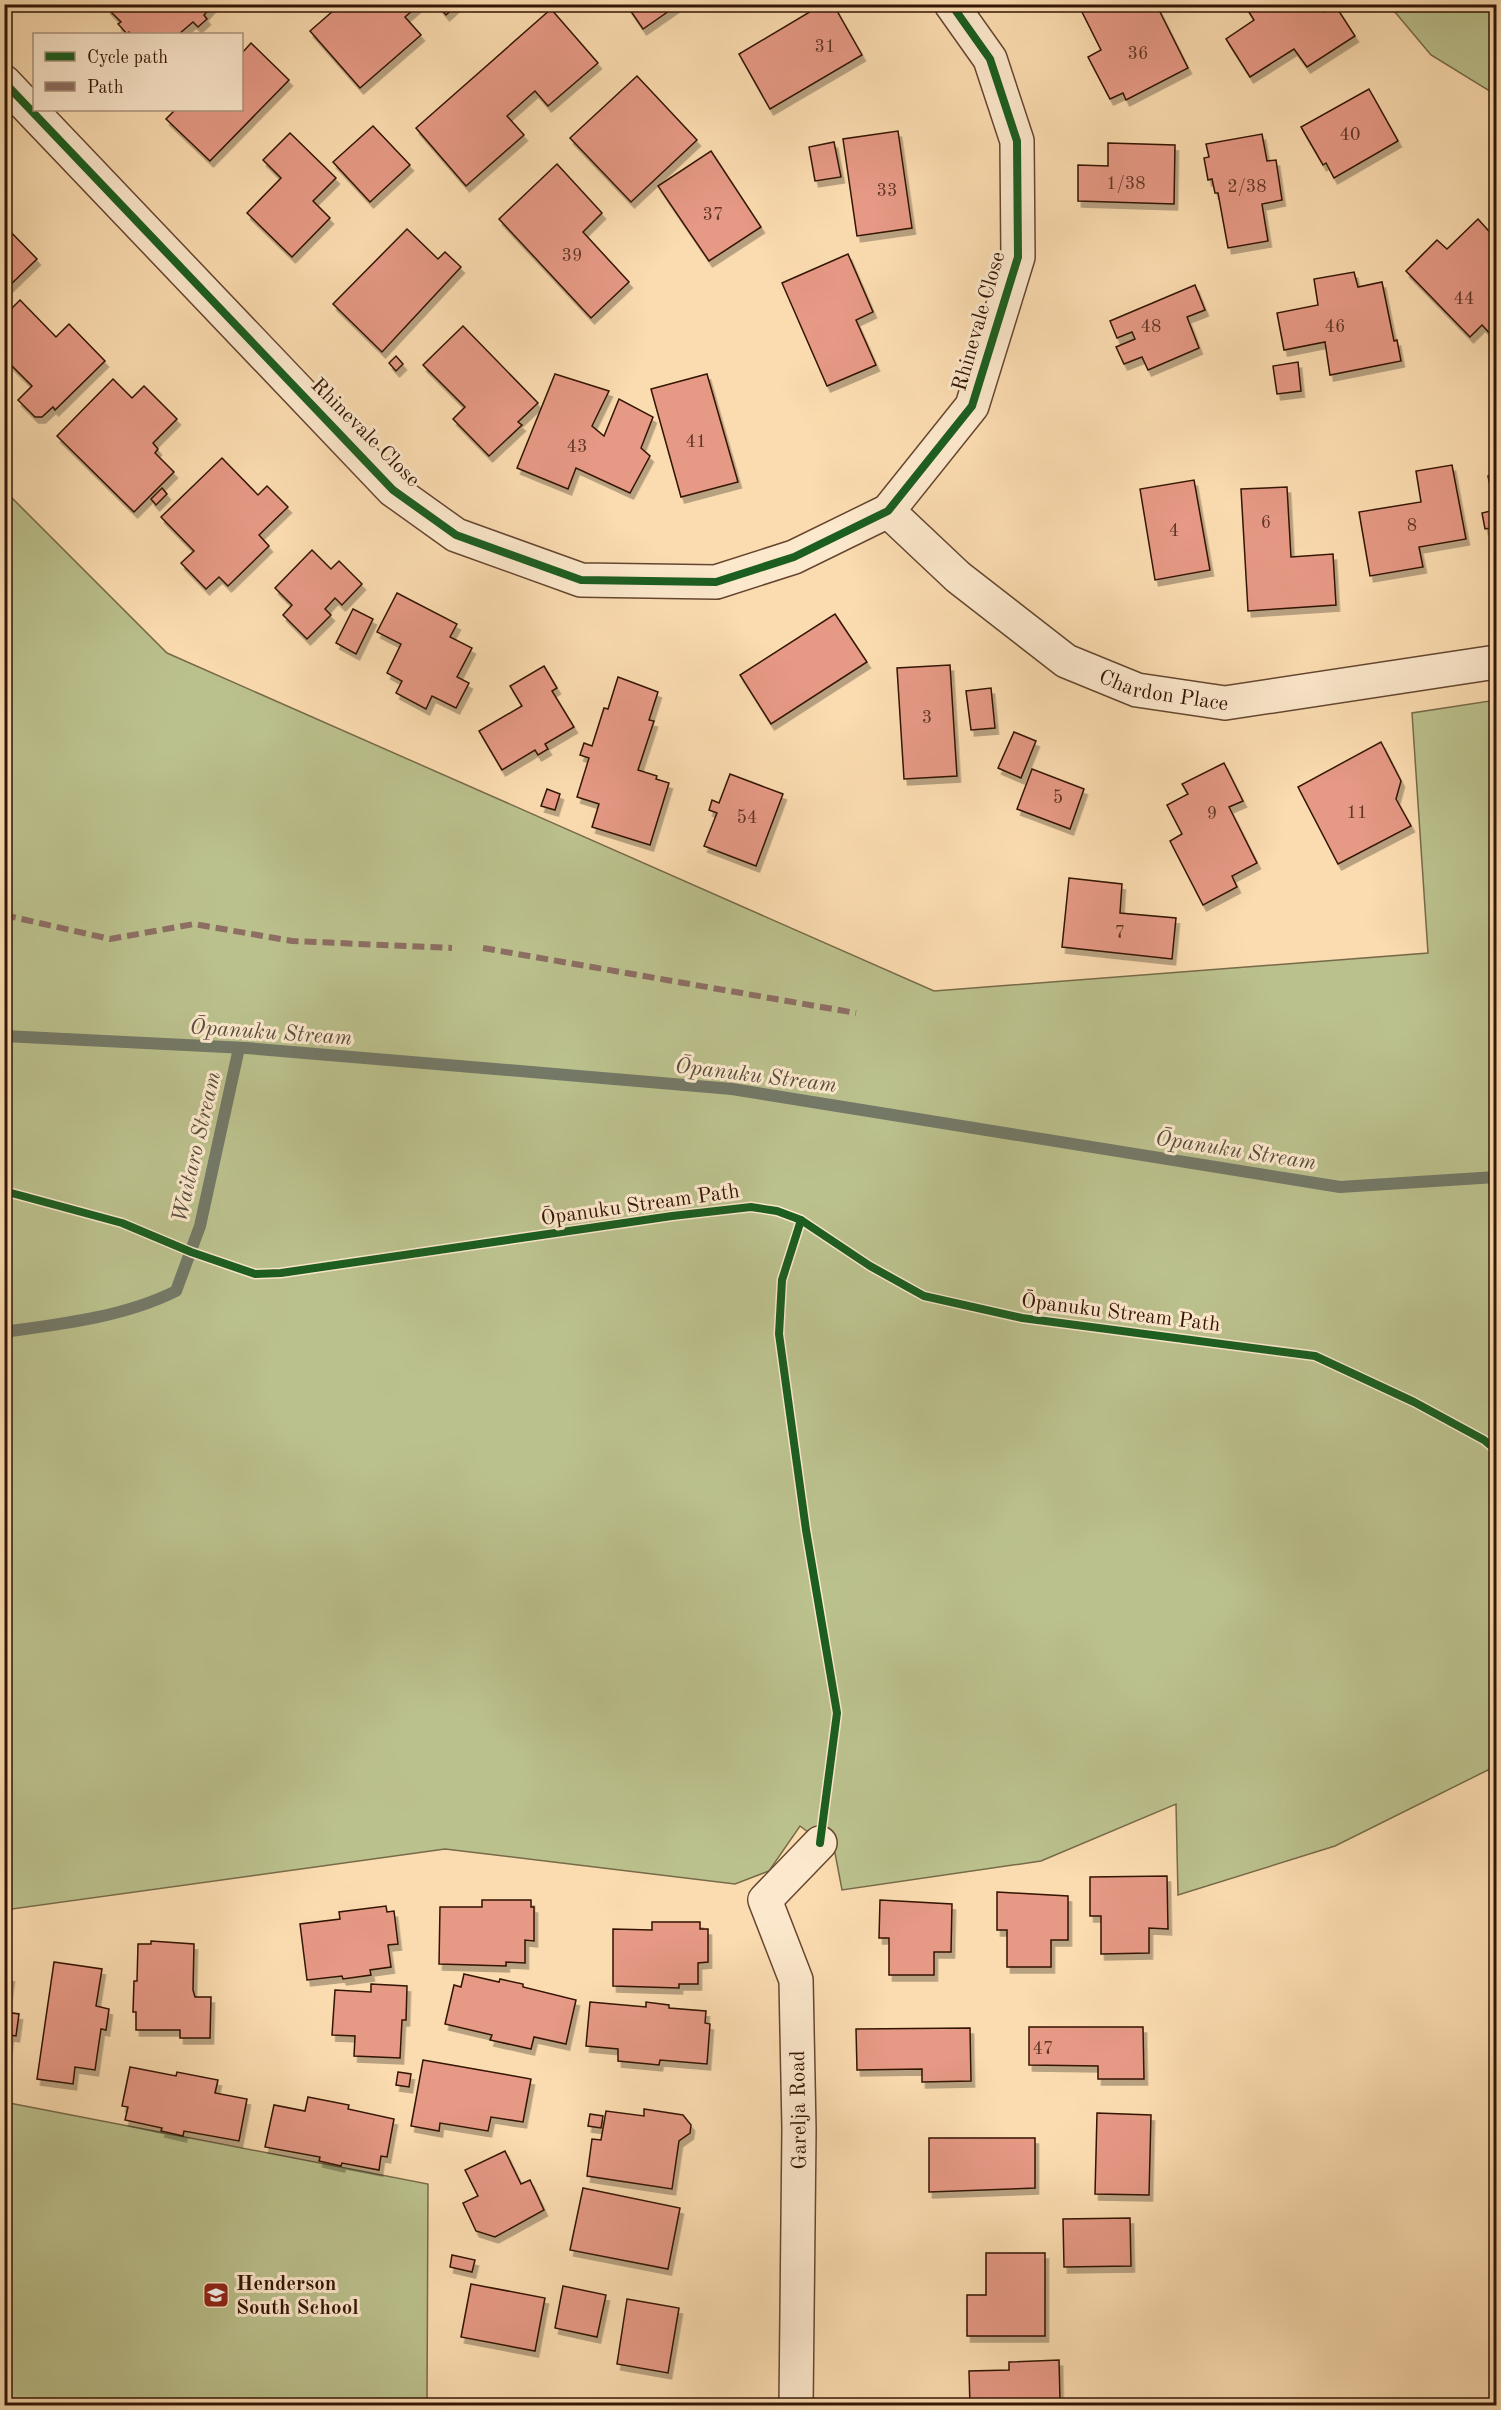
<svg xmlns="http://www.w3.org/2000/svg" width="1501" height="2410" viewBox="0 0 1501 2410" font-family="'Old Standard TT',serif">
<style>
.green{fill:#bbc18d;stroke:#776a49;stroke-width:1.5}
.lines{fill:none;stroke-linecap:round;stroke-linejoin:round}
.stream{stroke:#747967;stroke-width:12}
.building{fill:#e69985;stroke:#331405;stroke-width:1.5;filter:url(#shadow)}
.minor-casing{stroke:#654630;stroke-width:36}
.minor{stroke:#fce8cc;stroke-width:33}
.quiet{stroke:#8d6e63;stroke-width:6;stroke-dasharray:12 6;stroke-linecap:butt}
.cycleway-casing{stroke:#fce8cc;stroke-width:11}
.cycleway{stroke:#1b5e20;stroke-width:8}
.labels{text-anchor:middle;stroke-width:6;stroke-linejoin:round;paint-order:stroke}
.number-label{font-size:18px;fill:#603525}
.street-label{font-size:21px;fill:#331405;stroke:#fce8cc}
.poi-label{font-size:21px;font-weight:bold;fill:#331405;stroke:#fce8cc;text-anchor:start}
.water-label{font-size:22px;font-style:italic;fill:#594f3e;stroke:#fce8cc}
</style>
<defs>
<filter id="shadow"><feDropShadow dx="3.5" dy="6" stdDeviation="0" flood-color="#0004"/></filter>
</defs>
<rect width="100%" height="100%" fill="#fbdcb0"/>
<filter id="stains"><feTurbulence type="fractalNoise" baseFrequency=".00333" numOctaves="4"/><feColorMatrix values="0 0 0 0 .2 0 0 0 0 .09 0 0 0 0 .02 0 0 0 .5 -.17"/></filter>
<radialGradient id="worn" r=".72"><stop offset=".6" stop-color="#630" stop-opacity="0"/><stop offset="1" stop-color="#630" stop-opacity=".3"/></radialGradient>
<g class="green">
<polygon points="1389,5 1496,5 1496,95 1431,55"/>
<polygon points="4,490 167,653 934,991 1428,953 1412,713 1496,700 1496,1766 1335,1846 1178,1895 1176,1804 1041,1861 842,1890 835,1853 800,1826 769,1871 735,1884 445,1849 5,1910"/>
<polygon points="4,2102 428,2184 427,2405 5,2405"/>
</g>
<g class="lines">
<g class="stream">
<polyline points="4,1036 246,1048 732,1089 1340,1187 1496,1177"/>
<path d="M4,1332C62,1324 124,1317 176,1291L200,1226L239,1048"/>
</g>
</g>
<g class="building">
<polygon points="110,4 214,4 204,15 207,19 198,27 193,22 179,34 131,34 129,32 127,34 118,24 121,22 107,8"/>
<polygon points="341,4 420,4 405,17 421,35 360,88 310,31"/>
<polygon points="437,4 458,4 446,15"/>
<polygon points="626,4 679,4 643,29"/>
<polygon points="823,4 833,4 862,55 770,109 739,54"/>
<polygon points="1087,4 1156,4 1188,68 1126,100 1123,93 1110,99 1088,57 1101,50 1080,8"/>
<polygon points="1244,4 1319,4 1324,12 1335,5 1355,36 1307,67 1294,49 1250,77 1226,39 1254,20"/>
<polygon points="551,9 598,63 548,106 535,91 507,116 524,135 466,186 416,128"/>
<polygon points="251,43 289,80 210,161 166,119 175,110 242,110 242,53"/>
<polygon points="637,76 697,140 631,202 570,138"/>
<polygon points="1369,89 1398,141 1334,178 1326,163 1323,165 1301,127"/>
<polygon points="373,126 410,165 370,202 333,162"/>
<polygon points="898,131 912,228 857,236 843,139"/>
<polygon points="290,133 336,178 313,201 330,218 292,257 247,213 281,178 263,160"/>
<polygon points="1262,134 1267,161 1276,160 1282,200 1262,204 1268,241 1228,248 1218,193 1215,193 1212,179 1208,180 1204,158 1209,157 1206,144"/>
<polygon points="834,142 841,177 815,181 809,147"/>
<polygon points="1108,143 1175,145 1174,204 1078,201 1078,165 1108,166"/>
<polygon points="711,151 761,227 709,261 658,186"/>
<polygon points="557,164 602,213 583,232 629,282 591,318 499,219"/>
<polygon points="1478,219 1496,239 1496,340 1482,325 1470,337 1406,271 1437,240 1447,249"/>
<polygon points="4,225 37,259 4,291"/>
<polygon points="407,229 438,259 445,252 461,267 382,352 333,304"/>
<polygon points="848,254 873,312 856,320 876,365 827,386 782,283"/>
<polygon points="1354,272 1358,287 1382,282 1394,341 1397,340 1401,361 1330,375 1325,342 1284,350 1277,313 1318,305 1314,279"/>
<polygon points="1195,285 1205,310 1187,317 1199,348 1148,370 1142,357 1124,364 1116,347 1135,339 1132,332 1117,338 1110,321"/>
<polygon points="20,300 56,337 69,324 105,361 55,410 53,407 42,417 35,417 18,400 32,386 4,358 4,316"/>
<polygon points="463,326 538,403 518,422 522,425 489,456 453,419 465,407 423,365"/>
<polygon points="396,356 403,364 396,371 389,363"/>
<polygon points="1298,362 1301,391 1277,394 1273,366"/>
<polygon points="555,374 609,391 592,426 604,436 619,399 653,417 641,448 650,456 630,493 576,468 568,489 517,468"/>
<polygon points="707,374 738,482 681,497 651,389"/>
<polygon points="113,379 132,398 144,386 177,419 153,443 158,449 155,453 174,472 134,512 57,436"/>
<polygon points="222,458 258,495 267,486 288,507 259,535 269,546 228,586 219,577 206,589 181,563 194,551 161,517"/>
<polygon points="1452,465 1466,539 1419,547 1423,567 1370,576 1359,512 1421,502 1416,471"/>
<polygon points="1496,474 1496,527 1485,529 1482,513 1495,510 1488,476"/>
<polygon points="1194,480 1210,570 1155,580 1140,489"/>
<polygon points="1287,487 1291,557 1333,554 1336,605 1248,611 1241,489"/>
<polygon points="162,488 167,494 156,505 151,499"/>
<polygon points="312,550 331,569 339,561 362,584 342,605 335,598 325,609 331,615 307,639 283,615 292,605 275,588"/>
<polygon points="397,593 457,624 450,637 472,648 457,677 469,683 456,708 432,696 426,709 396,693 402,681 387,673 401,644 377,632"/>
<polygon points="353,609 373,619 356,654 336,643"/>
<polygon points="835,614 867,662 771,724 740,675"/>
<polygon points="950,665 957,776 904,779 897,668"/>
<polygon points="544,666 557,688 552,691 574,727 545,744 548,749 538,755 535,750 502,770 479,731 522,706 510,686"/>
<polygon points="618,677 658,692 649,720 654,721 638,770 657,776 656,779 669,783 650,845 592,827 599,804 577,797 589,758 580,755 584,743 592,746 604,708 608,709"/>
<polygon points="991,688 995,728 971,730 966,691"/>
<polygon points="1014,732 1036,741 1021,778 998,768"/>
<polygon points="1381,742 1401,781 1396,799 1411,826 1338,864 1298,787"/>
<polygon points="1224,763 1243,801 1229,807 1257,863 1232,876 1237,887 1203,905 1170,841 1182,834 1167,805 1188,794 1182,784"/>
<polygon points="1032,769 1084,789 1070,829 1017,809"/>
<polygon points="730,774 783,794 756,866 704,846 717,813 709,810 712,800 719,803"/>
<polygon points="547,789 560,794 555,810 541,806"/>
<polygon points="1069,878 1122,884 1120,913 1176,918 1172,959 1062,947"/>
<polygon points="1167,1876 1168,1929 1149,1928 1149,1953 1101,1954 1101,1916 1090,1916 1090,1877"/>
<polygon points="997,1892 1068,1896 1068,1940 1051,1940 1051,1967 1007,1967 1007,1930 997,1930"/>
<polygon points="482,1900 531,1900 531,1907 534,1907 534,1941 525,1940 525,1963 506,1962 506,1966 439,1964 440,1907 482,1907"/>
<polygon points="880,1900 952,1904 951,1952 934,1952 934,1975 889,1975 889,1938 879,1938"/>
<polygon points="386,1906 387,1912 394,1911 398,1944 388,1945 391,1967 370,1970 371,1975 343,1979 342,1976 307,1980 300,1924 340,1919 339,1912"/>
<polygon points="652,1922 700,1922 700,1929 708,1929 708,1962 698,1963 698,1984 679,1984 679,1988 613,1986 613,1929 652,1930"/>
<polygon points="151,1941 194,1944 193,1990 195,1997 211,1997 210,2038 180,2038 180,2030 136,2030 136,2012 133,2012 134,1981 137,1981 138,1944 151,1944"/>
<polygon points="54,1962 102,1969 96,2006 109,2009 106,2030 101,2029 95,2070 75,2067 73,2084 37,2079"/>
<polygon points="464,1974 499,1982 500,1979 523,1984 523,1987 576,2000 566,2044 534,2037 531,2049 490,2040 492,2035 445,2024 454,1985 461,1987"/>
<polygon points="4,1975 11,1976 6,2012 19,2014 16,2036 10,2035 5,2075"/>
<polygon points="371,1984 407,1986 406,2020 402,2020 400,2058 354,2056 355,2036 332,2035 335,1990 371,1992"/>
<polygon points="590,2002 646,2007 646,2002 669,2005 669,2008 706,2011 705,2023 710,2024 707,2064 660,2060 659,2065 618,2061 618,2049 586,2046"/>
<polygon points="1029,2027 1143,2027 1144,2079 1098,2079 1098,2066 1029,2065"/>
<polygon points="970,2028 971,2081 922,2082 922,2069 857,2070 856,2029"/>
<polygon points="423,2060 531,2079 523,2122 491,2117 488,2131 440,2123 439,2131 411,2126"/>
<polygon points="130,2067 176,2076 177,2072 218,2080 215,2093 247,2099 239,2141 184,2131 183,2136 161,2131 162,2128 125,2120 128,2107 122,2106"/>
<polygon points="398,2072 411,2074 409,2087 396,2085"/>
<polygon points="308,2097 349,2105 348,2109 394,2119 387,2157 381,2156 379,2170 342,2163 341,2166 319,2161 320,2157 265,2147 274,2105 305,2111"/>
<polygon points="644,2109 683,2115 691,2125 690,2133 679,2141 672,2189 587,2176 592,2139 601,2140 606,2111 644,2116"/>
<polygon points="1097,2113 1151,2115 1149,2195 1095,2194"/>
<polygon points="590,2114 603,2116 601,2128 588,2126"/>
<polygon points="929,2138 1035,2138 1035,2188 929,2192"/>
<polygon points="505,2151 521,2184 530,2180 544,2210 495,2237 476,2231 463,2203 478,2196 465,2170"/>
<polygon points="583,2188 680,2208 668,2269 570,2250"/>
<polygon points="1130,2218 1131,2266 1064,2267 1063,2219"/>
<polygon points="986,2253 1045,2253 1045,2336 967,2336 967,2295 986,2295"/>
<polygon points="452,2255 475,2260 472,2272 450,2267"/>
<polygon points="471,2284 545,2298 535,2351 461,2337"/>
<polygon points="563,2286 606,2295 597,2337 555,2328"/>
<polygon points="627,2299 679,2308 668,2373 617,2364"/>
<polygon points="1059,2360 1060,2400 1051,2399 1051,2406 970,2406 969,2371 1009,2370 1009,2362"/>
</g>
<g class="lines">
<defs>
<g id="minor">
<polyline points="4,82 393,490 456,535 581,580 716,582 794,557 888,511 972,406 1018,257 1017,141 990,59 951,4"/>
<path id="s1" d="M888,511L958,577L1066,661L1137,690L1225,703L1496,662"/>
<polyline points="796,2406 799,2129 796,1980 765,1900 820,1843"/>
</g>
</defs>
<use href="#minor" class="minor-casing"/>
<use href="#minor" class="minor"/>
<g class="quiet">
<polyline points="4,915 110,939 194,924 292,941 452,948"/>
<polyline points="483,948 856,1013"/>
</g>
<defs>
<g id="cycleway">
<polyline points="4,82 393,490 456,535 581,580 716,582 794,557 888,511 972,406 1018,257 1017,141 990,59 951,4"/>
<polyline points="4,1191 122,1223 191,1252 255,1274 281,1273 672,1216 751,1207 777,1211 801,1220 870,1266 924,1296 1022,1318 1315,1356 1414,1402 1484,1440 1496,1450"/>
<polyline points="801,1220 782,1280 779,1334 806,1530 837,1713 820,1843"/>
</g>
</defs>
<use href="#cycleway" class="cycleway-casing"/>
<use href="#cycleway" class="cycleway"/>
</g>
<defs>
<symbol id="school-square" viewBox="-11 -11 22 22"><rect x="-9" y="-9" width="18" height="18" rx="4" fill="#8f2418" stroke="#fce8cc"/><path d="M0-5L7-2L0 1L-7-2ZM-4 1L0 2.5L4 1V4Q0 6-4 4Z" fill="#fff"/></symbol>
</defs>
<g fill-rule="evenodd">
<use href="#school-square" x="201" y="2280" width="30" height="30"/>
</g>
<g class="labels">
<g class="number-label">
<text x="825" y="52">31</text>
<text x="1138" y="59">36</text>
<text x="1350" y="140">40</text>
<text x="1126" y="189">1/38</text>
<text x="1247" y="192">2/38</text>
<text x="887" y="196">33</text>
<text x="713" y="220">37</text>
<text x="572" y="261">39</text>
<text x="1464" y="304">44</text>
<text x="1151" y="332">48</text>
<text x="1335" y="332">46</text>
<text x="696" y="447">41</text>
<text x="577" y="452">43</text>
<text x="1266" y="528">6</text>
<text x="1412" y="531">8</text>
<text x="1174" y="536">4</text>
<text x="927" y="723">3</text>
<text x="1058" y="803">5</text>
<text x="1357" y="818">11</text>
<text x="1212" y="819">9</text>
<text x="747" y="823">54</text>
<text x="1120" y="938">7</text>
<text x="1043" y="2054">47</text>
</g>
<g class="street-label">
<text transform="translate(978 321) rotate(-74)" y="7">Rhinevale Close</text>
<text transform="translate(366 432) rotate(45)" y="7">Rhinevale Close</text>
<text dy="7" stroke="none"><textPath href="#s1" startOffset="336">Chardon Place</textPath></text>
<text transform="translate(640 1204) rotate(-8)" y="7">Ōpanuku Stream Path</text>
<text transform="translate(1121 1312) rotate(7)" y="7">Ōpanuku Stream Path</text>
<text transform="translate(798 2110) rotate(-91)" y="7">Garelja Road</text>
</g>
<g class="poi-label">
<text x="236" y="2290">Henderson<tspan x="236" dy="24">South School</tspan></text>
</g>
<g class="water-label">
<text transform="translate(271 1031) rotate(4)" y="8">Ōpanuku Stream</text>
<text transform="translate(756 1074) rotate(7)" y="8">Ōpanuku Stream</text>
<text transform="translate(195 1147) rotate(-77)" y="8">Waitaro Stream</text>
<text transform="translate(1236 1149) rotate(9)" y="8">Ōpanuku Stream</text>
</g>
</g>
<rect width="1501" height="2410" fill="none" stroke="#fbdcb0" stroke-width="24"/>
<rect x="6" y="6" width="1489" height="2398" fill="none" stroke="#331405" stroke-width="3"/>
<rect x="12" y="12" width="1477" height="2386" fill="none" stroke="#331405" stroke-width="1.5"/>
<rect x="33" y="33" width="210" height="78" fill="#fce8cc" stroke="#ac937c" stroke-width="1.5"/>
<rect x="45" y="52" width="30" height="9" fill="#1b5e20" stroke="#ac937c" stroke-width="1.5"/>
<text x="87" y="63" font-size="18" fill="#331405">Cycle path</text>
<rect x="45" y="82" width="30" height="9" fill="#8d6e63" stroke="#ac937c" stroke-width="1.5"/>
<text x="87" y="93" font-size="18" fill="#331405">Path</text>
<rect width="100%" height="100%" filter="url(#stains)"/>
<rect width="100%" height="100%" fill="url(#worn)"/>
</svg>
